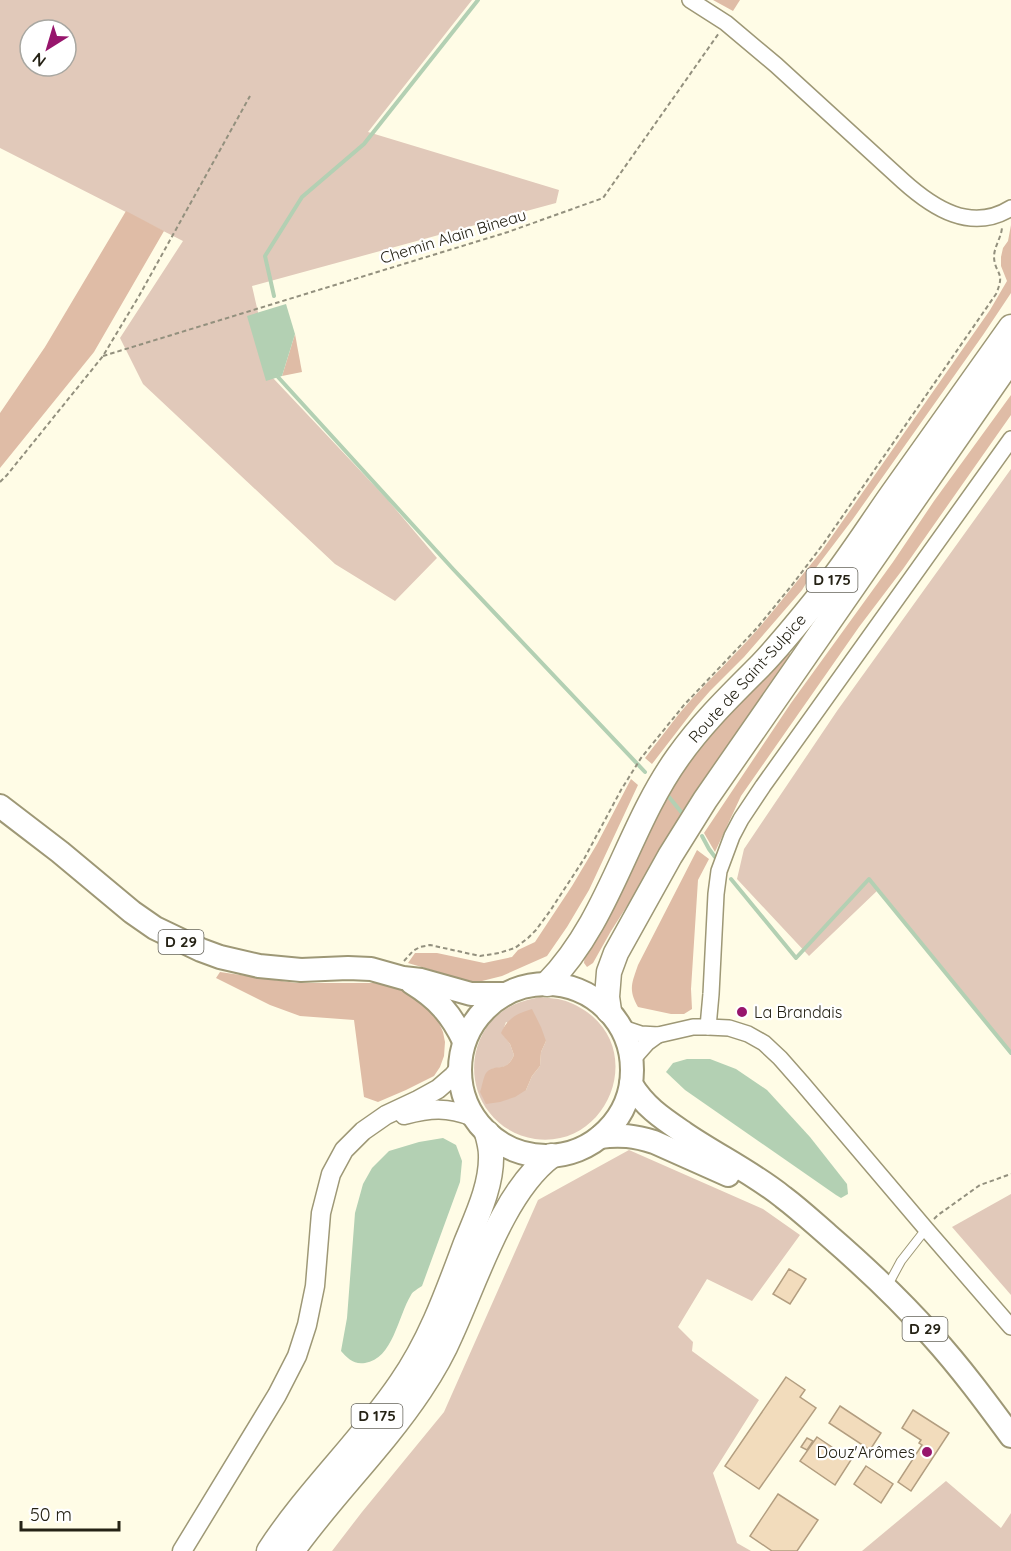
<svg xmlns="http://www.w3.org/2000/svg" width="1011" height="1551" viewBox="0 0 1011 1551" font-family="Quicksand,sans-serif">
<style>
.green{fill:#e1c9ba;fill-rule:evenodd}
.forest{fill:#dfbca6}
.water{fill:#b3d0b3}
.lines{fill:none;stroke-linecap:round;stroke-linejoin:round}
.stream{stroke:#b3d0b3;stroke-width:4}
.building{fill:#f2dcbc;stroke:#b39e80;stroke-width:1.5}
.service-casing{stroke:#9e9876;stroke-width:10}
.minor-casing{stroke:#9e9876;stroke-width:18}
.tertiary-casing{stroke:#9e9876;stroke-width:21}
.primary-casing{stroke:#9e9876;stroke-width:26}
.trunk-casing{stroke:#9e9876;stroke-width:27}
.path{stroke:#93907e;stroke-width:2;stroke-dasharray:4.5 3;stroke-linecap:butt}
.service{stroke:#fff;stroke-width:8}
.minor{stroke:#fff;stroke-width:15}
.tertiary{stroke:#fff;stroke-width:18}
.primary{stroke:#fff;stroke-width:22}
.trunk{stroke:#fff;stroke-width:24}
.poi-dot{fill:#97156c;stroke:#fff;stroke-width:2}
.labels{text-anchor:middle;stroke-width:4.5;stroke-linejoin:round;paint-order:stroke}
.shield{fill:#fff;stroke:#66645b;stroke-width:1.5}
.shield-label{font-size:15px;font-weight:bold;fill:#252215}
.street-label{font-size:16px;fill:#252215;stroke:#fff}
.poi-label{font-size:16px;fill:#252215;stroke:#fff;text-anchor:start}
</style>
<rect width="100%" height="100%" fill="#fffce6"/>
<g class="green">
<path d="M0,0H472L368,132L559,190L556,203L252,286L273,378L387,499L437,558L395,601L335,564L143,384L120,338L183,241L0,148ZM30,30H66V66H30Z"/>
<polygon points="1011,469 1011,1051 879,889 809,956 737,879 744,849 837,711"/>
<path d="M540,997C546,998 552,998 558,999C569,1001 578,1006 587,1012C646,1054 606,1149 535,1139C517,1136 500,1127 489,1112C464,1080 471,1031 506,1009C516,1002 528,1000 540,997ZM506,1022L546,1041L541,1052L540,1066L532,1076L526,1090L492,1069C504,1067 509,1067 514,1055L510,1044L502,1033Z"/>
<polygon points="629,1150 763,1209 800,1235 752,1301 707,1279 678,1327 693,1342 692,1351 759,1400 713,1473 737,1543 751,1551 332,1551 362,1512 444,1412 538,1200"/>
<polygon points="1011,1194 1011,1295 952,1227"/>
<polygon points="946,1481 1001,1528 1011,1513 1011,1551 862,1551"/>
</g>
<g class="forest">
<polygon points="713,0 740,0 733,11"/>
<polygon points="126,211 164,231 94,352 0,468 0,413 45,347"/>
<path d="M1011,225V293L983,335L853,519L815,569L802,590L744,657L710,691L696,707L652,764L645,758C660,739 674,719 690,701C712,677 735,655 757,630C779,605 799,578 821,552L990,310L1007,281L1001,266V257L1003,248L1008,241Z"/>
<polygon points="295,334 302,372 282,376"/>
<polygon points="1011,395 1011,415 903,569 859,627 741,796 715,852 704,833 791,703 893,562 934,501"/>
<polygon points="786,651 793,656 645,878 611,931 593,963 587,967 584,963 585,953 643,837 681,771 711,732"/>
<polygon points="631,779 638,785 589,890 567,927 547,956 502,976 478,982 465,980 408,963 415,953 437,953 484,963 512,957 518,950 535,942 572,886 597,844"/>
<path d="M697,850L709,859L698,880L691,989L692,1009L684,1014H671L638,1007C628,989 632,983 638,965Z"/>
<polygon points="220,972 296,983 375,983 395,987 411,994 435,1014 443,1032 445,1042 444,1056 440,1067 434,1076 406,1090 378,1102 364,1097 354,1020 300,1016 270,1005 216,978"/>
<path d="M532,1009L541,1027L546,1041L541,1052L540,1066L532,1076L526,1090L515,1097L500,1102L486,1104L480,1092C482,1087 483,1078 486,1073C495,1062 506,1074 514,1055L510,1044L501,1033C508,1018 516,1014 532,1009Z"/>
</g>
<g class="water">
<polygon points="286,304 295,334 282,376 266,381 247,316"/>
<polygon points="687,1059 710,1059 736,1069 767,1090 810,1137 847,1184 848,1194 841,1198 836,1195 685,1090 666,1072 673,1063"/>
<path d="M443,1138L456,1145L462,1161L460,1182L422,1286C418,1289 413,1291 411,1295C398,1316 393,1359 365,1363C354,1365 347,1358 341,1351L347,1318L355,1213L363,1184L372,1168L389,1151L419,1142Z"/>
</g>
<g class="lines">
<g class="stream">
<polyline points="274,296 265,256 302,197 364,144 478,0"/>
<polyline points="279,374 278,377 453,569 645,772"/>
<polyline points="669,797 682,813"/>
<polyline points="702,836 709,849 715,857"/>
<polyline points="731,879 796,958 869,879 1011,1053"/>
</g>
</g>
<g class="building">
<polygon points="789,1269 806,1279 790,1304 773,1294"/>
<polygon points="786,1377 805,1390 800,1397 816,1408 759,1489 725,1466"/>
<polygon points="840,1406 881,1433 870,1450 829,1423"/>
<polygon points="913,1410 949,1433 911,1491 898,1482 922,1445 919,1443 921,1440 902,1428"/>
<polygon points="817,1437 851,1460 835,1485 800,1461"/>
<polygon points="807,1438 813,1441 807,1450 801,1447"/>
<polygon points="866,1466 893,1484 881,1503 854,1484"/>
<polygon points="778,1494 818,1520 797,1551 772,1551 750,1536"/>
</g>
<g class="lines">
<defs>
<polyline id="service" points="888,1285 901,1261 926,1229"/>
<g id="minor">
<path d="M690,0L726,23L776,65L903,181C933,208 971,233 1011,208"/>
<polyline points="620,1027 641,1034 658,1035 693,1027 708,1027 729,1028 748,1034 764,1043 780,1058 802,1083 926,1229 1011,1327"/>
<polyline points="708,1027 711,994 716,894 719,871 732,836 741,819 763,786 1011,439"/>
<polyline points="632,1060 647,1043 658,1035"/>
</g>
<g id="tertiary">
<path d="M404,1115C432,1108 446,1107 474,1117"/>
<polyline points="182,1551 277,1395 297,1356 307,1325 315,1286 321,1213 331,1174 344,1150 363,1131 386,1115 418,1100 438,1089 453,1076 460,1068"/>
</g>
<g id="primary">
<polyline points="0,806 60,852 132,912 155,928 201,950 220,957 259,966 301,970 348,968 371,969 403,978 421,980 471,994 505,994"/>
<path d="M412,983C438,999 451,1014 464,1041"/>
<circle cx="546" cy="1070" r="86"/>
<path d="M631,1084C645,1107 662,1118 684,1133C716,1155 752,1172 783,1197C799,1209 813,1222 828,1235C865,1267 900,1300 932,1336C961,1368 986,1402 1011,1436"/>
<path d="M600,1137C620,1134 635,1136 654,1142L728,1175"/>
</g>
<g id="trunk">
<path d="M547,984C610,920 627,828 678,757C702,723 731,695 760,666C782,643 802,618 822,593C847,562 869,527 893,493C932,438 972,382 1011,327"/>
<polyline points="609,1011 607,997 609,972 616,953 670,856 705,800 1011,359"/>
<path d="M269,1551C308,1491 361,1442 401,1383C431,1340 448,1291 466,1243C477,1216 492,1185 491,1155C491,1148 489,1140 487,1133"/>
<path d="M292,1551C332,1495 382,1447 420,1390C432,1372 443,1353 451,1334C476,1280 503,1192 551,1156"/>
</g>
</defs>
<use href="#service" class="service-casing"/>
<use href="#minor" class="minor-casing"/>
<use href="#tertiary" class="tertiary-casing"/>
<use href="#primary" class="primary-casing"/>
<use href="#trunk" class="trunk-casing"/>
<g class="path">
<polyline points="103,356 508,232 603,198 719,33"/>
<polyline points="0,482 7,475 103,356 139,296 250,96"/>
<path d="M404,961L413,951L420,947L430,945L480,956L499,953L515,948L528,938L536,930L550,911L584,859L621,790L641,758L684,705L757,628L792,585L824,543L996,294C1006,271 995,275 994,257C994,247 1001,238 1002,228"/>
<polyline points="934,1219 938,1215 980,1185 1011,1174"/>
</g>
<use href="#service" class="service"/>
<use href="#minor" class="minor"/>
<use href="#tertiary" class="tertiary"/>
<use href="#primary" class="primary"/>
<use href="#trunk" class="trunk"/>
</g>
<g class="poi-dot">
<circle cx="742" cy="1012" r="6"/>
<circle cx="927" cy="1452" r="6"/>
</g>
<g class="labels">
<g class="shield">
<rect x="806.5" y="568" width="51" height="24" rx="4.5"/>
<rect x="158.5" y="930" width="45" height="24" rx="4.5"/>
<rect x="902.5" y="1317" width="45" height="24" rx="4.5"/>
<rect x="351.5" y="1404" width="51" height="24" rx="4.5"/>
</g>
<g class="shield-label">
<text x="832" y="585">D 175</text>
<text x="181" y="947">D 29</text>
<text x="925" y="1334">D 29</text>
<text x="377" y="1421">D 175</text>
</g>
<g class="street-label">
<text transform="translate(453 236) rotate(-17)" y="6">Chemin Alain Bineau</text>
<text transform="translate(747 678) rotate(-48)" y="6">Route de Saint-Sulpice</text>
</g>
<g class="poi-label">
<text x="754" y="1018">La Brandais</text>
<text x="915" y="1458" text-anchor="end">Douz'Arômes</text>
</g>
</g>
<g transform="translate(48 48) rotate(217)"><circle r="28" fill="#ffffff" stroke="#a8a7a1" stroke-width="1.5"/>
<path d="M0-4.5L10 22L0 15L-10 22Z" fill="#97156c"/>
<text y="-9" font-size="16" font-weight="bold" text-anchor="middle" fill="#252215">N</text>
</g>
<path d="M21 1521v9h98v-9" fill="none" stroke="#252215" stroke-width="3"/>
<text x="30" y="1521" font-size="18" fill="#252215" stroke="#ffffff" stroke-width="4.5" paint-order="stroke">50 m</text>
</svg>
